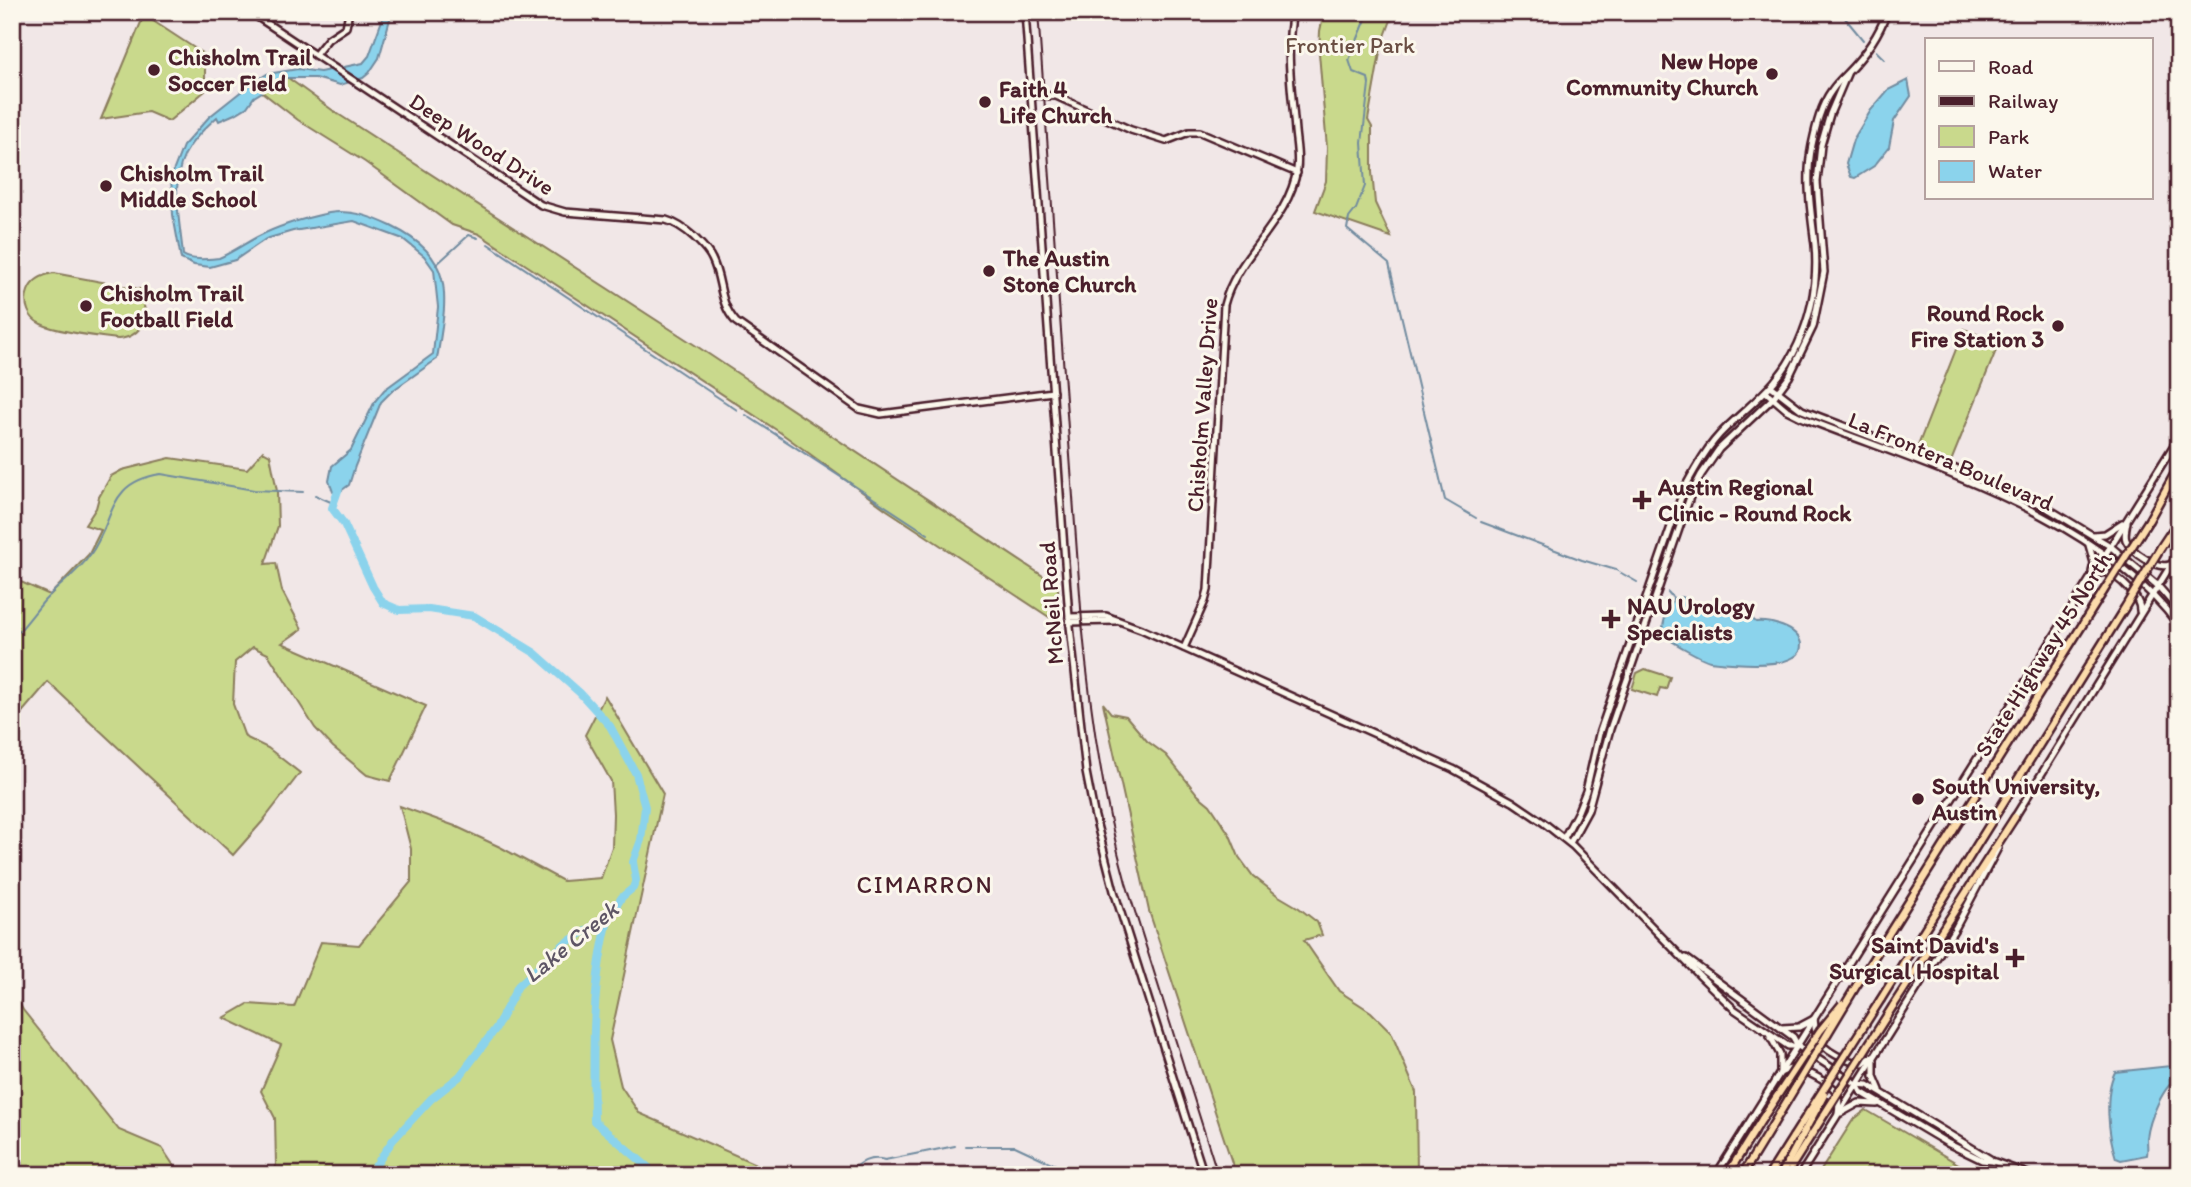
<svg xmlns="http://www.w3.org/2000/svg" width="2191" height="1187" viewBox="0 0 2191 1187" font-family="Itim,sans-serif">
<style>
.green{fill:#c9d98c;stroke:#8a7c5c;stroke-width:2}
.water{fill:#8bd3ec;stroke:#718b9f;stroke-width:2}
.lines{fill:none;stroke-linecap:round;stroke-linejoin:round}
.stream{stroke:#718b9f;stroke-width:2}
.river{stroke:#8bd3ec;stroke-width:8}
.secondary-casing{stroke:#4a1f2b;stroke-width:10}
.highway-casing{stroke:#4a1f2b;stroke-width:11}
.secondary{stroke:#fbf7ec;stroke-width:5}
.highway{stroke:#fcdcac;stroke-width:6}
.rail{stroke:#4a1f2b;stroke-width:2}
.highway-bridge-casing{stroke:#4a1f2b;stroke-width:11;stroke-linecap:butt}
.highway-bridge{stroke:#fcdcac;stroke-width:6}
.poi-dot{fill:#4a1f2b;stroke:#fbf7ec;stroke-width:2.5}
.labels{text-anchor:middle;stroke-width:6;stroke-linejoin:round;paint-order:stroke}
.park-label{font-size:23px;fill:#6a4e43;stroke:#fbf7ec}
.poi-label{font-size:23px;font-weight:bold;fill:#4a1f2b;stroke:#fbf7ec;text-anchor:start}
.street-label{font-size:23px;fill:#4a1f2b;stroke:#fbf7ec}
.neighbourhood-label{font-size:24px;letter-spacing:2px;fill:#4a1f2b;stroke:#fbf7ec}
.water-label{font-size:24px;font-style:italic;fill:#5e5565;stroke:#fbf7ec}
</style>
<rect width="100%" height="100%" fill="#f1e7e7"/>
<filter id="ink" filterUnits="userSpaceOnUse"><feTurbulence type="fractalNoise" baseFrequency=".0143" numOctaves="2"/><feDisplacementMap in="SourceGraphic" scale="14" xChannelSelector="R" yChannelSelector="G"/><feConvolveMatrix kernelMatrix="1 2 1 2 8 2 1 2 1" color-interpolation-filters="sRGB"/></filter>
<g filter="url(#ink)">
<g class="green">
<polygon points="1324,12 1394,12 1381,47 1368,120 1372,127 1372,172 1375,203 1391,237 1315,211 1326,181 1327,148 1319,53 1320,31"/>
<polygon points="144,15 205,55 205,91 169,121 148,112 101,119"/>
<polygon points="284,75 335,112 698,347 1058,586 1058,623 887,510 781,433 479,234 452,225 365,162 298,120 262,92"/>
<path d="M54,273L150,291L149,296L139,295C152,315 142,337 118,339C101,337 56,331 41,324C29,319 23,304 28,291C32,280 42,275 54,273Z"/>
<polygon points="1964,329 1999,343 1950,464 1916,451"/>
<polygon points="263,451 270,455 277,491 278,526 265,564 276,563 282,591 302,629 282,643 426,706 390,781 367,775 333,747 315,728 268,654 253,647 235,662 233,704 245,737 268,748 300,773 262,822 233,855 48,682 12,724 12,578 50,595 89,554 101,530 85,525 96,508 99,497 111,476 122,470 170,458 247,469"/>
<polygon points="1645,669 1670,677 1666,689 1660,688 1657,697 1632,689 1637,673"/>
<polygon points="605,696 663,794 610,1040 621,1086 639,1113 781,1175 273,1175 276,1165 275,1118 261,1091 281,1045 224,1018 248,1004 294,1007 321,942 359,945 411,882 411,849 400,806 455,826 500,847 563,881 601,878 612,847 613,814 611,781 585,735"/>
<polygon points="1103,703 1111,713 1126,716 1147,741 1166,755 1198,795 1210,805 1230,835 1239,857 1253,876 1277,895 1299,908 1317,922 1322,935 1304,940 1339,991 1371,1012 1391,1032 1416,1092 1417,1175 1236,1175 1149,911"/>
<polygon points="12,991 23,1010 119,1130 162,1148 180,1175 12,1175"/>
<polygon points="1866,1110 1962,1166 1989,1175 1818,1175 1853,1120"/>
</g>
<g class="water">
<path d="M385,12H392L379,58L369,73L363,78L340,85L315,78H285L266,87L262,92L254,97L247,107L237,113L219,121L217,117C207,126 197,135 190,146C168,176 180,220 183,255C192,261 208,259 219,258C233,252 244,244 257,237C278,226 305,218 329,213C351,209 372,217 391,226C457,258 447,297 437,359L392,391L381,402L355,466L349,485L338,493L333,492L329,481L332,466L351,450L375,401L384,390L433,354L438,307L434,270L424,256L403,239L354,221L293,231L266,239L235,260L210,267L194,265L181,259L173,215L171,177L183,146L209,117L248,86L267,74L298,69L320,72L363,63L369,56Z"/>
<polygon points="1908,80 1911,96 1894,121 1889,147 1874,166 1855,178 1851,177 1846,164 1853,140 1871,110 1888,90"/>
<path d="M1681,597C1691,599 1692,605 1700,609C1718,618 1734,601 1756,622C1769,621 1798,627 1801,644C1801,650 1800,654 1794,657C1777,668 1730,663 1710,661C1704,660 1667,640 1664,635C1660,624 1669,609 1673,599Z"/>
<path d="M2179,1065V1078C2163,1084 2149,1121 2147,1138C2147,1144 2148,1149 2147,1155L2121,1160L2116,1158C2108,1134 2104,1094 2115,1072Z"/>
</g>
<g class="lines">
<g class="stream">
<polyline points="1369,12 1349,60 1353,72 1368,78 1369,84 1362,143 1365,186 1356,209 1349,218 1347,229 1389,264 1445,500 1476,518"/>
<polyline points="1840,12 1863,40"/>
<polyline points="1876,51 1884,59"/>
<polyline points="488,244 737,410"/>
<polyline points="436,265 469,235 478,238"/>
<polyline points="746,415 928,534"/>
<polyline points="315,495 333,503"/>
<polyline points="1481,522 1582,560 1616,570 1637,582"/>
<polyline points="1668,592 1674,599"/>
<path d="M12,639C24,627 33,614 44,601C58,585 78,573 90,555C116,519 106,482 161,474L254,490L303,492"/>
<polyline points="965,1146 1015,1146 1077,1175"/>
<polyline points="649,1168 663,1169 688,1175"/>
<path d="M846,1175C859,1164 868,1155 885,1160L955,1146"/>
</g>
<g class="river">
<polyline points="340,485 332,508 344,524 373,587 383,603 399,610 429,609 474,616 535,653 580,693 610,726 636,774 645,807 641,840 633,862 636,880 633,888 622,897 609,917 564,944 518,986 496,1028 460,1076 431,1099 393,1140 369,1175"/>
<path d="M609,917C591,983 593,1053 594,1121L649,1168V1175"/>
</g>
<defs>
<g id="secondary">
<path d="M250,12L541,205L565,212L666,220C677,223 685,229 694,237C701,244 708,250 712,259C723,281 718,302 736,322L859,409L881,414L1053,392"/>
<polyline points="1025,12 1069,617 1086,772 1094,813 1114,891 1204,1175"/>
<polyline points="315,55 328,39 346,27 349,12"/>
<polyline points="1031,95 1056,96 1131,130 1166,141 1189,132 1200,132 1297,173"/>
<polyline points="1771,386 1802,410 2005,488 2042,505 2110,546 2157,585 2179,610"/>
<path d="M1766,392L1787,410L1801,417C1926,467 2096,513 2179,626"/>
<path d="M2127,522C2126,528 2124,535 2126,540C2131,552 2157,569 2169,565"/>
<polyline points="2093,535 2105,534 2122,523"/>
<polyline points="2089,545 2094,563 2092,572"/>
<path d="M2091,577C2096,575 2101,571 2107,573C2119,576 2141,598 2140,611"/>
<polyline points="1069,617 1106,616 1141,629 1453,769 1513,802 1544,823 1573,846 1701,977 1734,1009 1788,1046 1798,1046"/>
<polyline points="1069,622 1115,621"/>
<path d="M1184,648L1205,601L1208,590L1224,305C1237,254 1289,222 1297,169C1299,157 1296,143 1295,131C1292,91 1285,51 1293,12"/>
<polyline points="2013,820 2179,552"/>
<path d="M1564,838L1578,811L1586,791L1599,734L1684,489C1696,467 1708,445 1726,428C1756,399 1780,384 1798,344C1812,313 1818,278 1815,245C1811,211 1805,179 1812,145C1816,126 1821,105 1832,90C1836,84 1841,79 1846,74C1863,57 1879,35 1887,12"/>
<polyline points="1570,843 1588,810 1610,729 1691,494 1701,475 1719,449 1773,398 1789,377 1813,327 1824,272 1817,182 1821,145 1830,114 1847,74"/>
<polyline points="1686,958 1793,1037 1798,1046 1857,1084 1861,1092 1947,1143 1982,1160 1992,1161 2031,1175"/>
<path d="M1814,1019C1815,1025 1815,1031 1817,1036C1822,1051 1848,1063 1863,1063L1872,1057"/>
<polyline points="1781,1028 1799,1027 1814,1019"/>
<path d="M1770,1036L1780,1054V1073C1785,1071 1790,1068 1796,1069C1805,1069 1831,1084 1836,1091C1840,1098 1839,1107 1838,1114"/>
<polyline points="1874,1060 1874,1076 1880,1090"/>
<polyline points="1857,1084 1868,1085 1990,1159"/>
<polyline points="1841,1113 1859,1103 1877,1104"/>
<polyline points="1716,1175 2179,437"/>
<polyline points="1800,1175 1956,927 1998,848"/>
</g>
<g id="highway">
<polyline points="2149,520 2179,466"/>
<polyline points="2161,547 2179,520"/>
<polyline points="1858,983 2103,592"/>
<polyline points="1881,999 2124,609"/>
<polyline points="1893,1006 2015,817"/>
<polyline points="1717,1175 1718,1172"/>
<polyline points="1727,1175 1762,1119"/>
<polyline points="1742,1175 1772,1126"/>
<polyline points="1769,1175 1793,1137"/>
</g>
</defs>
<use href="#secondary" class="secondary-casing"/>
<use href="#highway" class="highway-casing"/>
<use href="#secondary" class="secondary"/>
<use href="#highway" class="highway"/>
<path class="rail" d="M1038,12L1082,622C1090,711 1102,797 1126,883L1218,1175"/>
<defs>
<g id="highway-bridge">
<polyline points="2103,592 2149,520"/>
<polyline points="2124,609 2161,547"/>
<polyline points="1762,1119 1820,1031 1842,1004"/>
<polyline points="1772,1126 1858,983"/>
<polyline points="1793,1137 1881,999"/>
<polyline points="1781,1175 1824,1095"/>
<polyline points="1786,1175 1893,1006"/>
</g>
</defs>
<use href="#highway-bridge" class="highway-bridge-casing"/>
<use href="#highway-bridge" class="highway-bridge"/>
</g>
</g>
<g class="poi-dot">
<circle cx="154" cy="70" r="7"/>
<circle cx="1772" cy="74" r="7"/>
<circle cx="985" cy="102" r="7"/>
<circle cx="106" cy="186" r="7"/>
<circle cx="989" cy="271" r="7"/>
<circle cx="86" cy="306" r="7"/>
<circle cx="2058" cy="326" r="7"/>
<path d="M1638.5 489.5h7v7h7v7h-7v7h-7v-7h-7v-7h7z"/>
<path d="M1607.5 608.5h7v7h7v7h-7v7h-7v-7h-7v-7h7z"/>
<circle cx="1918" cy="799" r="7"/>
<path d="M2011.5 947.5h7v7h7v7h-7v7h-7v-7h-7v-7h7z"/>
</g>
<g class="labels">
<g class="park-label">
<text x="1350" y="53">Frontier Park</text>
</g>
<g class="poi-label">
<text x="168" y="65">Chisholm Trail<tspan x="168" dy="26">Soccer Field</tspan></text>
<text x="1758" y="69" text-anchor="end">New Hope<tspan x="1758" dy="26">Community Church</tspan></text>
<text x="999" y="97">Faith 4<tspan x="999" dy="26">Life Church</tspan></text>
<text x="120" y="181">Chisholm Trail<tspan x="120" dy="26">Middle School</tspan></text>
<text x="1003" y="266">The Austin<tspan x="1003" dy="26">Stone Church</tspan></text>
<text x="100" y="301">Chisholm Trail<tspan x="100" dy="26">Football Field</tspan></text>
<text x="2044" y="321" text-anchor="end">Round Rock<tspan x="2044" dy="26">Fire Station 3</tspan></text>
<text x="1658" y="495">Austin Regional<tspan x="1658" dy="26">Clinic - Round Rock</tspan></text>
<text x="1627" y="614">NAU Urology<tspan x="1627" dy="26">Specialists</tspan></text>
<text x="1932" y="794">South University,<tspan x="1932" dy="26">Austin</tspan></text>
<text x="1999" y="953" text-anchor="end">Saint David's<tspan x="1999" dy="26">Surgical Hospital</tspan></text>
</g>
<g class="street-label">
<text transform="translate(482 144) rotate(33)" y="8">Deep Wood Drive</text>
<text transform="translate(1202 405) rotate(-86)" y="8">Chisholm Valley Drive</text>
<text transform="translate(1951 461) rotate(23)" y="8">La Frontera Boulevard</text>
<text transform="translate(1051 603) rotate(-94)" y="8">McNeil Road</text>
<text transform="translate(2043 654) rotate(-58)" y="8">State Highway 45 North</text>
</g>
<g class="neighbourhood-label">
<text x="925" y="893">CIMARRON</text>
</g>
<g class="water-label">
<text transform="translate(571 942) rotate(-39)" y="8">Lake Creek</text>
</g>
</g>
<rect width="2191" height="1187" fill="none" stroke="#fbf7ec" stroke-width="42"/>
<rect x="21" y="21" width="2149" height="1145" fill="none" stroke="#4a1f2b" stroke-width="2.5" filter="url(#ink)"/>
<rect x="1925" y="38" width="228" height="161" fill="#fbf7ec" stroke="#b4a19f" stroke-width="2"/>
<rect x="1939" y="61" width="35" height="10" fill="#fbf7ec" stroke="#b4a19f" stroke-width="2"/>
<text x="1988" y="74" font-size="21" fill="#4a1f2b">Road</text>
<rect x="1939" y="96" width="35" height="10" fill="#4a1f2b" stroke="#b4a19f" stroke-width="2"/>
<text x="1988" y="108" font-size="21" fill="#4a1f2b">Railway</text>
<rect x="1939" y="126" width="35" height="21" fill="#c9d98c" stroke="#b4a19f" stroke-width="2"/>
<text x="1988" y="144" font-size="21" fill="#4a1f2b">Park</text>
<rect x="1939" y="161" width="35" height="21" fill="#8bd3ec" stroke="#b4a19f" stroke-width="2"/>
<text x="1988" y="178" font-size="21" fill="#4a1f2b">Water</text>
</svg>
